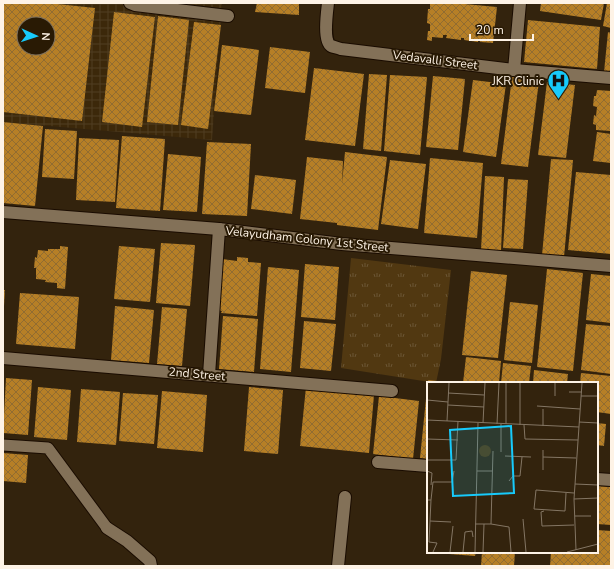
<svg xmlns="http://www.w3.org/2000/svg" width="614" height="569" viewBox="0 0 614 569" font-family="'Nunito Sans',sans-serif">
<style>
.industrial{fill:url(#industrial-grid);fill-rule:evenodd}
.grass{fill:url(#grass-tufts)}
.building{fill:url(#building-cross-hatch);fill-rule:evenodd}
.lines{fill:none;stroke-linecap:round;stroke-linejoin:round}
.lane-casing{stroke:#1a0c00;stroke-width:13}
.street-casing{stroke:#1a0c00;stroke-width:14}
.lane{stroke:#837158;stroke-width:11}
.street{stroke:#837158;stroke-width:12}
.labels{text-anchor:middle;stroke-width:4;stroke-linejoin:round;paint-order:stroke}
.street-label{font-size:12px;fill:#fef3e6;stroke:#291a04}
.poi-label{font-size:12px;fill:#fef3e6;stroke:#291a04;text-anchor:end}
.inset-road{fill:none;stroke:#847664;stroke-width:1}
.view{fill:#17cafb;fill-opacity:0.15;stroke:#17cafb;stroke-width:2}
.inset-edge{fill:none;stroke:#fef3e6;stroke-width:2}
</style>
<defs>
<pattern id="industrial-grid" width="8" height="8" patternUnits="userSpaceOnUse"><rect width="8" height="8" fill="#3c280a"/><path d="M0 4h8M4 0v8" fill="none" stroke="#503d22"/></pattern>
<pattern id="grass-tufts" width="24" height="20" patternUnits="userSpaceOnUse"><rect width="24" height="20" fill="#513811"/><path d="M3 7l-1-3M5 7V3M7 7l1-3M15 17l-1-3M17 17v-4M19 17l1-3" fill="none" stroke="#6b5534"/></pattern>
<pattern id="building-cross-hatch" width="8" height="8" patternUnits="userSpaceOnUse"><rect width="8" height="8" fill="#b67f26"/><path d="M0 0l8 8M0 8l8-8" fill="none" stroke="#916c31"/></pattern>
</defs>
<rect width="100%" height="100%" fill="#33230d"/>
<path class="industrial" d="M3,3H222L212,140L3,122ZM24,24H48V48H24Z"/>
<polygon class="grass" points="351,258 451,270 441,359 436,383 341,368"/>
<g class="building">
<path d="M3,3H48L95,8L82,121L3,112ZM24,24H48V48H24Z"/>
<polygon points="257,3 299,3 299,15 255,12"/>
<polygon points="437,3 454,3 497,7 493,43 480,42 481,40 478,40 478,42 464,40 464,38 461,38 461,40 446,38 447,35 443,35 443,38 432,37 432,41 427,40 428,31 430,31 430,24 427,23 428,9 430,9 430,4 437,4"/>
<polygon points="541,3 604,3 601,20 540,11"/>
<polygon points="607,3 611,3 611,28 603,26"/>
<polygon points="114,12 155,17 142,127 102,122"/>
<polygon points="158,16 189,20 178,125 147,122"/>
<polygon points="528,20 600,27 597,69 524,62"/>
<polygon points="194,22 221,25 208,129 181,125"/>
<polygon points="608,32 611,33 611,73 604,72"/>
<polygon points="222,45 259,50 251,115 214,111"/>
<polygon points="270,47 310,52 305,93 265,88"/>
<polygon points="314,68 364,74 355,146 305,140"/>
<polygon points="369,74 387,75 381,151 363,149"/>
<polygon points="390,75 427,77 420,155 384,151"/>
<polygon points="433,76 465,79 458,150 426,147"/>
<polygon points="512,77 539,81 528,167 501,164"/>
<polygon points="473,80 506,84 496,157 463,152"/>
<polygon points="547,82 575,85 566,158 538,155"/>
<polygon points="597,90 611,91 611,131 596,130 596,125 593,124 594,115 596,116 597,107 593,106 594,96 596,96"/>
<polygon points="3,122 43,126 35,206 3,203"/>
<polygon points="45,129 77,131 74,179 42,177"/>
<polygon points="597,132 611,134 611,163 593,161"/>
<polygon points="122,136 165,139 160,211 116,208"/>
<polygon points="79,138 119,140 115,202 76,200"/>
<polygon points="207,142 251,144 247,216 202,214"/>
<polygon points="345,152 387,157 378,230 337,225 337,223 300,219 307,157 343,161 342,184"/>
<polygon points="168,154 201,157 197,212 163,210"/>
<polygon points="430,158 483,163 477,238 424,233"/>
<polygon points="551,159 573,160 564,257 542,255"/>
<polygon points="390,160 426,164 418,229 381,224"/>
<polygon points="576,172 611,175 611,254 568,250"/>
<polygon points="255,175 296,180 292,214 251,209"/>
<polygon points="485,176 504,177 501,251 481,250"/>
<polygon points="508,179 528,180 523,249 503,248"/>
<polygon points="161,243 195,245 190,306 156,303"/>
<polygon points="60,246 68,247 65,289 57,288 57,283 45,282 46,280 36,279 36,268 34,268 35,257 37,258 38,250 48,251 48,249 60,249"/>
<polygon points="119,246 155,249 150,302 114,299"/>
<polygon points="237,257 248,258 248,262 261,263 257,316 221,313 222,311 218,310 222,259 237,261"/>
<polygon points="305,264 339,267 335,320 301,317"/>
<polygon points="268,267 299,270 291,372 260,369"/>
<polygon points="547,269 583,273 573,371 537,367"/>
<polygon points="471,271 507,275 498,358 462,355"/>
<polygon points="591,274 611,276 611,323 586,320"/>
<polygon points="3,290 5,290 4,306 3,306"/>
<polygon points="20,293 79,297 75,349 16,344"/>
<polygon points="510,302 538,305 532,363 504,360"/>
<polygon points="115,306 154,310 149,363 111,360"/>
<polygon points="162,307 187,309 182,366 157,364"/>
<polygon points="223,316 258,319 254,372 219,369"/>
<polygon points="304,321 336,324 331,371 300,368"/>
<polygon points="586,324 611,326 611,374 581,370"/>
<polygon points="466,357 501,361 499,383 463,383"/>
<polygon points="503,363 531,366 529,383 501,383"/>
<polygon points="534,370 568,374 567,383 533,383"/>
<polygon points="581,373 611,376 611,414 597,412 597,383 580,383"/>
<polygon points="6,378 32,380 28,435 3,433"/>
<polygon points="428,380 446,382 446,383 428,383"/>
<polygon points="38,387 71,390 67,440 34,437"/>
<polygon points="249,387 283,390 278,454 244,451"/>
<polygon points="306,387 374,395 369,453 300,446"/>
<polygon points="81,389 120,392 116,445 77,442"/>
<polygon points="427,389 428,389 428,459 420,458"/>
<polygon points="162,391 207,395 203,452 157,448"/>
<polygon points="123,393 158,395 154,444 119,441"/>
<polygon points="379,396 419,401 413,459 373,454"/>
<polygon points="597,423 606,424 604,446 597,445"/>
<polygon points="3,453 28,455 26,483 3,481"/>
<polygon points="597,486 611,487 611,525 597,524"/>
<polygon points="597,530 611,531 611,566 550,566 551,552 597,552"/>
<polygon points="449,552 476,552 475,556 449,554"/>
<polygon points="482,552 515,552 514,566 481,566"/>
</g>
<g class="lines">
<defs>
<polyline id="lane" points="3,445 48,448 107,528"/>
<g id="street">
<polyline points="130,3 135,5 228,16"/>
<path d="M328,3C327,12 323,41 331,46C334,47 338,48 341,49L514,70L611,78"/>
<polyline points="514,70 520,3"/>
<polyline points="3,212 219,229 342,244 611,266"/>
<polyline points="3,358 392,391"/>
<polyline points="209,375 219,229"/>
<polyline points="378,462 428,466"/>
<polyline points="597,479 611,480"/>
<polyline points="107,528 127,541 150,561 151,566"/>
<polyline points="338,566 345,497"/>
</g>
</defs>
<use href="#lane" class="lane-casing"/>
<use href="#street" class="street-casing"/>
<use href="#lane" class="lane"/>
<use href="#street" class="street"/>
</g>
<defs>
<symbol id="hospital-pin" viewBox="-11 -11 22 30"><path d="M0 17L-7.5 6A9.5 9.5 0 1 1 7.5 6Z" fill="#17cafb" stroke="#291a04"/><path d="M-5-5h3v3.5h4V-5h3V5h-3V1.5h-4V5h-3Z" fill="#111"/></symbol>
</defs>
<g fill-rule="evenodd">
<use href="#hospital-pin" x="546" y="68" width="25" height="34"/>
</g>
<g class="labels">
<g class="street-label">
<text transform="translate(435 60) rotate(7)" y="4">Vedavalli Street</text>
<text transform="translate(307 239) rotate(6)" y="4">Velayudham Colony 1st Street</text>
<text transform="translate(197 374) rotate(5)" y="4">2nd Street</text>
</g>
<g class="poi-label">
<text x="544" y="85">JKR Clinic</text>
</g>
</g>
<g transform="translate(427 382)">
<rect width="171" height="171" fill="#33230d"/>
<path d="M52 69a6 6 0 1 1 12 0a6 6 0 1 1-12 0Z" fill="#513811"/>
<path class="inset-road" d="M142,10H155M21,11L57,13M128,14V1M154,14H171M0,18L21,20M21,23L57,25M110,24L153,27M0,38L152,45M20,39L22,1M152,40L171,41M56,41L58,1M70,42L72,1M79,42V1M93,43V1M97,43L98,57L151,58M116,44V27M0,57L31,58M116,68V88M74,70V42M78,74L104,75M116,75L149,76M0,78H29L31,39M0,89L5,91L4,103M50,89H65M82,99L86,94H93L95,75M148,102L171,103M139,111L138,129L107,127L109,108L147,111M147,117L171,116M0,118H4L2,160L10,161L6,170M4,118L6,100H25L27,89M117,129L114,130L115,144L147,143M148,134H164M96,137L99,170M3,139L24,140M48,142H64L66,69M64,142L82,145L84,170M149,168L147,117L155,1M23,170L26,144M36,170L38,150L45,149L46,155M48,170L51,41M56,170L57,142M140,170L171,162"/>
<path class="view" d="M84,44L87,111L26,114L23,48Z"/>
<rect width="171" height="171" class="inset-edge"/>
</g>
<rect width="614" height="569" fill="none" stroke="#fef3e6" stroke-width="8"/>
<g transform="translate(36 36) rotate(93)"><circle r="19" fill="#291a04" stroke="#7e715e"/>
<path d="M0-3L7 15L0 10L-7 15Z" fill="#17cafb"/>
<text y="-6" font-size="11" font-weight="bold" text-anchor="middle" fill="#fef3e6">N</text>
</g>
<path d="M470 34v6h63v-6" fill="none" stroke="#fef3e6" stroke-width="2"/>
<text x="476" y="34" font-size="12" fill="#fef3e6" stroke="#291a04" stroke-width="3" paint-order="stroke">20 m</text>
</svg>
